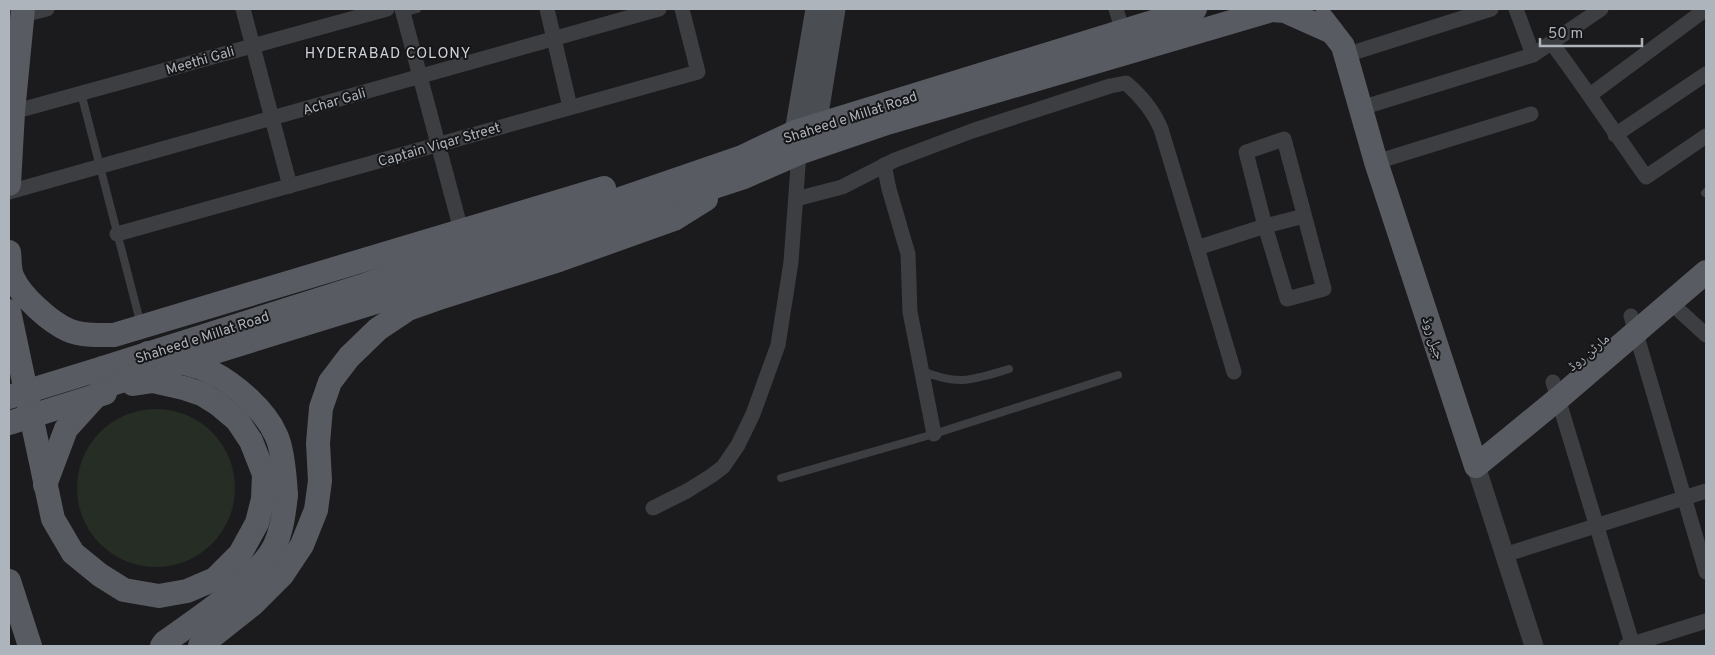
<svg xmlns="http://www.w3.org/2000/svg" width="1715" height="655" viewBox="0 0 1715 655" font-family="Overpass,'Noto Naskh Arabic',sans-serif">
<style>
.green{fill:#252d25}
.lines{fill:none;stroke-linecap:round;stroke-linejoin:round}
.service{stroke:#3c3e42;stroke-width:8}
.minor{stroke:#3c3e42;stroke-width:15}
.tertiary{stroke:#3c3e42;stroke-width:19}
.secondary{stroke:#4a4d52;stroke-width:21}
.primary{stroke:#585b61;stroke-width:24}
.primary-bridge{stroke:#585b61;stroke-width:24}
.labels{text-anchor:middle;stroke-width:4;stroke-linejoin:round;paint-order:stroke}
.street-label{font-size:14px;fill:#aeb4bc;stroke:#161618}
.neighbourhood-label{font-size:15px;letter-spacing:1px;fill:#cfd2d8;stroke:#161618}
</style>
<rect width="100%" height="100%" fill="#1b1b1d"/>
<circle class="green" cx="156" cy="488" r="79"/>
<g class="lines">
<g class="service">
<polyline points="403,13 417,9"/>
<polyline points="81,93 141,325"/>
<polyline points="1705,193 1706,192"/>
<path d="M922,371C959,386 972,380 1009,369"/>
<polyline points="781,478 934,434 1118,375"/>
</g>
<g class="minor">
<polyline points="243,9 290,186"/>
<polyline points="402,9 461,230"/>
<polyline points="547,9 570,107"/>
<polyline points="1116,9 1125,38"/>
<polyline points="1516,9 1533,55"/>
<polyline points="23,15 47,9"/>
<path d="M1551,42C1584,86 1614,132 1646,177L1706,136"/>
<polyline points="1346,55 1491,9"/>
<polyline points="1590,95 1706,9"/>
<polyline points="1361,108 1533,55 1601,9"/>
<polyline points="13,112 387,9"/>
<polyline points="1615,135 1706,74"/>
<polygon points="1284,139 1324,289 1287,299 1265,226 1246,152"/>
<polyline points="1376,162 1531,114"/>
<polyline points="884,165 889,189 908,254 910,312 934,434"/>
<polyline points="9,192 659,9"/>
<path d="M796,199L842,187L895,160L972,131L1110,86L1126,83C1142,97 1153,110 1161,129L1197,248"/>
<polyline points="117,234 698,72 682,9"/>
<polyline points="1670,302 1706,335"/>
<polyline points="1631,316 1706,572"/>
<polyline points="1234,372 1197,248 1265,226 1304,216"/>
<polyline points="1553,382 1633,646"/>
<polyline points="653,508 687,491 711,476 723,467 738,445 753,414 778,345 791,262 799,153"/>
<polyline points="1504,555 1706,491"/>
<polyline points="1626,646 1706,621"/>
</g>
<polyline class="tertiary" points="1476,466 1534,646"/>
<g class="secondary">
<polyline points="816,142 816,126 835,9"/>
<polyline points="798,146 795,132 816,9"/>
</g>
<g class="primary">
<polyline points="1323,20 1343,46 1376,162 1476,466 1559,398 1706,272"/>
<polyline points="9,184 13,112 23,9"/>
<path d="M9,252C10,259 9,271 13,278C21,296 50,322 68,330C82,336 99,335 114,335L604,188"/>
<polyline points="9,311 53,519 73,553 100,575 124,590 159,596 187,591 215,579 240,554 257,523 263,499 264,474 251,441 237,420 218,404 202,394 184,388 153,381 133,384"/>
<polyline points="103,368 362,286 480,245 547,224 742,157 795,132 1195,9"/>
<polyline points="45,485 66,429 105,386 421,288 569,234 744,177 799,153 887,123 1272,10 1285,11 1332,32"/>
<polyline points="9,581 30,646"/>
<path d="M162,646L165,642C197,619 256,581 274,547C282,531 284,512 286,495"/>
<polyline points="200,646 253,604 282,575 302,545 316,510 320,481 318,443 321,408 330,382 349,357 378,329 408,309 442,297 559,260 674,219 706,199"/>
</g>
<g class="primary-bridge">
<path d="M148,353C166,359 195,364 211,372C235,384 265,410 276,435C283,449 285,478 286,495"/>
<polyline points="9,397 103,368"/>
<polyline points="9,423 105,393"/>
</g>
</g>
<g class="labels">
<g class="street-label">
<text transform="translate(200 60) rotate(-16)" y="5">Meethi Gali</text>
<text transform="translate(334 101) rotate(-16)" y="5">Achar Gali</text>
<text transform="translate(850 117) rotate(-18)" y="5">Shaheed e Millat Road</text>
<text transform="translate(439 144) rotate(-16)" y="5">Captain Viqar Street</text>
<text transform="translate(202 337) rotate(-18)" y="5">Shaheed e Millat Road</text>
<text transform="translate(1434 338) rotate(72)" y="5">جیل روڈ</text>
<text transform="translate(1588 352) rotate(-40)" y="5">مارٹن روڈ</text>
</g>
<g class="neighbourhood-label">
<text x="388" y="58">HYDERABAD COLONY</text>
</g>
</g>
<rect width="1715" height="655" fill="none" stroke="#aeb4bc" stroke-width="20"/>
<path d="M1540 38v8h102v-8" fill="none" stroke="#aeb4bc" stroke-width="2.5"/>
<text x="1548" y="38" font-size="15" fill="#aeb4bc" stroke="#161618" stroke-width="4" paint-order="stroke">50 m</text>
</svg>
